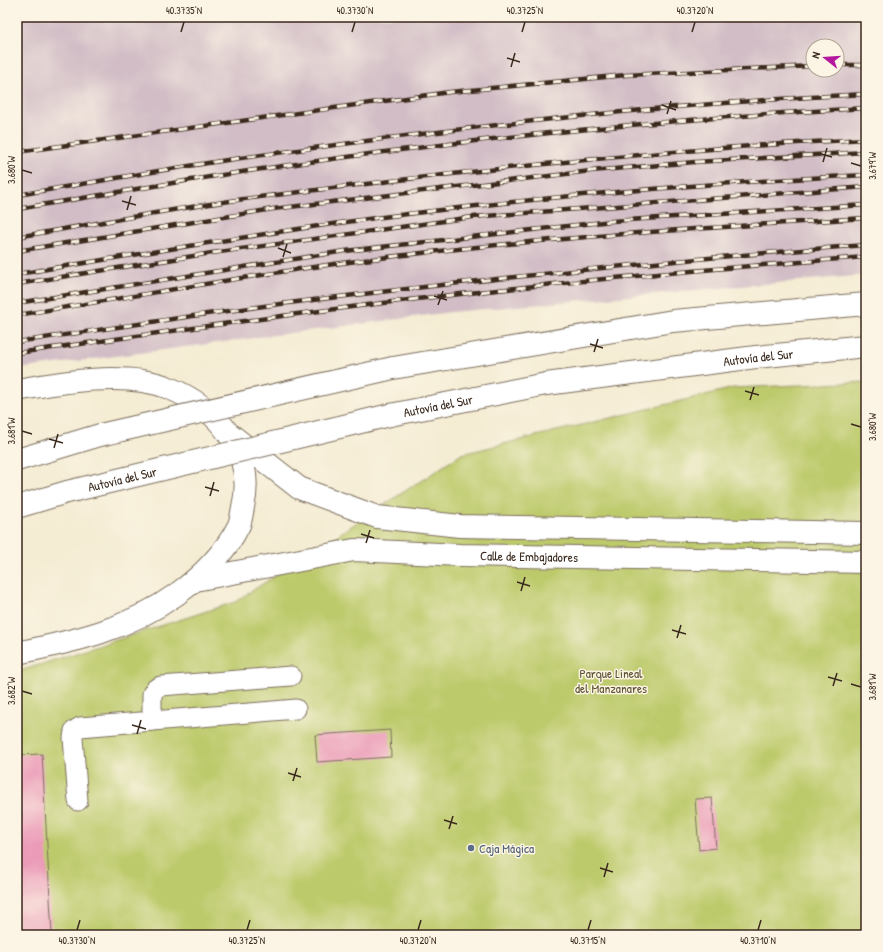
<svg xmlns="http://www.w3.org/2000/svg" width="883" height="952" viewBox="0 0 883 952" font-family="'Patrick Hand',sans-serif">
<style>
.industrial{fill:#d2bdc6;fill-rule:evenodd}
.green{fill:#bdca6c;stroke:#7c7a45}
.building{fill:#eb9bb8}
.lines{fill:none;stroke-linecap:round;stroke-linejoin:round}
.minor-casing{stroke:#7c6e5d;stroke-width:21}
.major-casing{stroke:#7c6e5d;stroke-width:24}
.highway-casing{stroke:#7c6e5d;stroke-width:24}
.minor{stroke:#fff;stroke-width:19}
.major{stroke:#fff;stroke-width:22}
.highway{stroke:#fff;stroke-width:22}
.rail-casing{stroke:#3b2a1e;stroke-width:4.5}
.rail{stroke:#fcf5e5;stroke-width:3;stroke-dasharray:9;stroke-linecap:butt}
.highway-bridge-casing{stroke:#7c6e5d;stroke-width:24;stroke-linecap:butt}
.highway-bridge{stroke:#fff;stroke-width:22}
.ticks{fill:none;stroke:#3b2a1e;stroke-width:1.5}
.service-dot{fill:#5c6f8a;stroke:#fcf5e5;stroke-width:1.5}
.labels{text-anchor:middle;stroke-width:3;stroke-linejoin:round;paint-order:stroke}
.street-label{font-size:13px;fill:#3b2a1e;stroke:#fcf5e5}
.park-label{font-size:13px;fill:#5c5232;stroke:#fcf5e5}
.service-label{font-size:13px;fill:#4e5e75;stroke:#fcf5e5;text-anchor:start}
.neatline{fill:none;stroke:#3b2a1e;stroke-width:1.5}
.ticks-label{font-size:10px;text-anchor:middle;fill:#3b2a1e}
</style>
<rect width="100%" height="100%" fill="#fcf5e5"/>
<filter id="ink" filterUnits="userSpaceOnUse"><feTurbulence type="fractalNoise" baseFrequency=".025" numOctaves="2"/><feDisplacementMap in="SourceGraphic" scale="8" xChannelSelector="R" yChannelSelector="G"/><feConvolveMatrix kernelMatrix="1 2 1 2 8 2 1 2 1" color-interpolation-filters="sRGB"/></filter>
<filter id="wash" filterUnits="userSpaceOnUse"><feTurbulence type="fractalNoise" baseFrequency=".012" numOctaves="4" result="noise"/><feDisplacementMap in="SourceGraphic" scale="16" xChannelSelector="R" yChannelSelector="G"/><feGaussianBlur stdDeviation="0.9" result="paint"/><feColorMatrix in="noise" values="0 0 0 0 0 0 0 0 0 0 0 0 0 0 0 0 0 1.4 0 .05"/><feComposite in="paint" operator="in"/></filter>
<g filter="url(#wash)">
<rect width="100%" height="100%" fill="#f4ecd3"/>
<path class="industrial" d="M17,17H866V275L451,312L17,369ZM813,46H837V70H813Z"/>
<polygon class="green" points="866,382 866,935 17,935 17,672 235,602 462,454 734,388"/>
<g id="blocks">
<g class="building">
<polygon points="390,730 391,757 317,762 315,735"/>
<polygon points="42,754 52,935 18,935 17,755"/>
<polygon points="712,798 716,848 699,850 695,799"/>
</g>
</g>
</g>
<g filter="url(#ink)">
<use href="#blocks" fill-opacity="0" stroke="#7c6e5d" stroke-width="1"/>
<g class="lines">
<defs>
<g id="minor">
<polyline points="152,721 152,694 155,689 161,686 291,676"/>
<polyline points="78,801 73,738 74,731 80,727 296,709"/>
</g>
<g id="major">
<path d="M17,390C61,382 127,371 169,388C218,408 256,453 243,507C242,513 241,520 239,525C226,552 201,577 177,594C127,630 75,641 17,653"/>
<polyline points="231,435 299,488 377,517 460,526 866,533"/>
<path id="s1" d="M195,580L354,550L460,555L866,562"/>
</g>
<g id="highway">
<polyline points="393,368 673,321 866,304"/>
<path id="s2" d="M390,415L546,384L756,357L866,346"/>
</g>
</defs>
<use href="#minor" class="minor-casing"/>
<use href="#major" class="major-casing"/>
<use href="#highway" class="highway-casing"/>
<use href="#minor" class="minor"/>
<use href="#major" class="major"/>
<use href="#highway" class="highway"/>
<defs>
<g id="rail">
<polyline points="837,65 866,65"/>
<polyline points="17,152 450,92 626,75 813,66"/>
<path d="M17,195C96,182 175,167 255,156C457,128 661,104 866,94"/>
<path d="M17,209C96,196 175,182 255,170C457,140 662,119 866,108"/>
<path d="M17,237C103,223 189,205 276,195C472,170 669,149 866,139"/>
<polyline points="17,251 273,209 591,171 695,162 866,152"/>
<path d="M17,274C141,254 266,232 391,216C548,196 707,183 866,175"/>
<polyline points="17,284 212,253 473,217 866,187"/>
<polyline points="17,303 345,251 612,221 866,205"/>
<path d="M17,315C120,299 223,280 327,265C506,240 686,229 866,218"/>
<path d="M17,342C99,330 181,317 264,306C464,281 665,260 866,245"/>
<path d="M17,353C180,330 343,306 507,289C626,276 746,266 866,257"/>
</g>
</defs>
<use href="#rail" class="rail-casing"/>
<use href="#rail" class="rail"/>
<defs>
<g id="highway-bridge">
<polyline points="17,460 100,435 393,368"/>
<path id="s3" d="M17,507L67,492L390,415"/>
</g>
</defs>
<use href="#highway-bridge" class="highway-bridge-casing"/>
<use href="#highway-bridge" class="highway-bridge"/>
</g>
</g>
<path class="ticks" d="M181,32L184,22M352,32L355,22M522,32L525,22M692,32L695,22M507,58L520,62M511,67L515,53M662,105L676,110M667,114L671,101M818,153L832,157M823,162L827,148M851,163L861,166M22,170L32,173M122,201L136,205M127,210L131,196M278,248L291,253M283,257L287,244M434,296L447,300M438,305L443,291M590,344L603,348M594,352L598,339M745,391L759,395M750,400L754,387M851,424L861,427M22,431L32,434M49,439L63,443M54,448L58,434M205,487L219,491M210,496L214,482M361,534L374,538M366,543L370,530M517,582L530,586M521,591L525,577M672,630L686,634M677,638L681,625M828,677L842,681M851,684L861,687M833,686L837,673M22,691L32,694M132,725L146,729M137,734L141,720M288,773L301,777M293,781L297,768M444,820L457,824M449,829L453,816M600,868L613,872M604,877L608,863M77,930L80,920M247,930L250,920M418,930L421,920M588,930L591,920M758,930L761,920"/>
<circle class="service-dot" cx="471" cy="848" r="4"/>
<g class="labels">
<g class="street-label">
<text dy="5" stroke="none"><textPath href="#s2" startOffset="373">Autovía del Sur</textPath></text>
<text dy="5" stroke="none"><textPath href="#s2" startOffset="49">Autovía del Sur</textPath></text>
<text dy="5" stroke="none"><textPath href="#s3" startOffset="109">Autovía del Sur</textPath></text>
<text dy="5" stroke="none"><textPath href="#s1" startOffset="337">Calle de Embajadores</textPath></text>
</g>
<g class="park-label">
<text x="611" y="678">Parque Lineal<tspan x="611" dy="15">del Manzanares</tspan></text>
</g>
<g class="service-label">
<text x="479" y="853">Caja Mágica</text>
</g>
</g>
<rect width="883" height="952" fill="none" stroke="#fcf5e5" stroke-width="44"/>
<g transform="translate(825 58) rotate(287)"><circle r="19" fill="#fcf5e5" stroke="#afa495"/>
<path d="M0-3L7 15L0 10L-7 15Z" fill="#b5179e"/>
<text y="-6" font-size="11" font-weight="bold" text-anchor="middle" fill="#3b2a1e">N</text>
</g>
<rect x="22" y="22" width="839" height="908" class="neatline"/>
<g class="ticks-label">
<text x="184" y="14">40.3735°N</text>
<text x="355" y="14">40.3730°N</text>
<text x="525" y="14">40.3725°N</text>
<text x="695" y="14">40.3720°N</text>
<text transform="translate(872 166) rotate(-90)" y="4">3.679°W</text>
<text transform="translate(11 170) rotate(-90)" y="4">3.680°W</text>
<text transform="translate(872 427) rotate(-90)" y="4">3.680°W</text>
<text transform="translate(11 431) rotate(-90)" y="4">3.681°W</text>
<text transform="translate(872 687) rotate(-90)" y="4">3.681°W</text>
<text transform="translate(11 691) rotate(-90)" y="4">3.682°W</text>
<text x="77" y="944">40.3730°N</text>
<text x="247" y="944">40.3725°N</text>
<text x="418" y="944">40.3720°N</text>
<text x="588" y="944">40.3715°N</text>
<text x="758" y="944">40.3710°N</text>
</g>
</svg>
